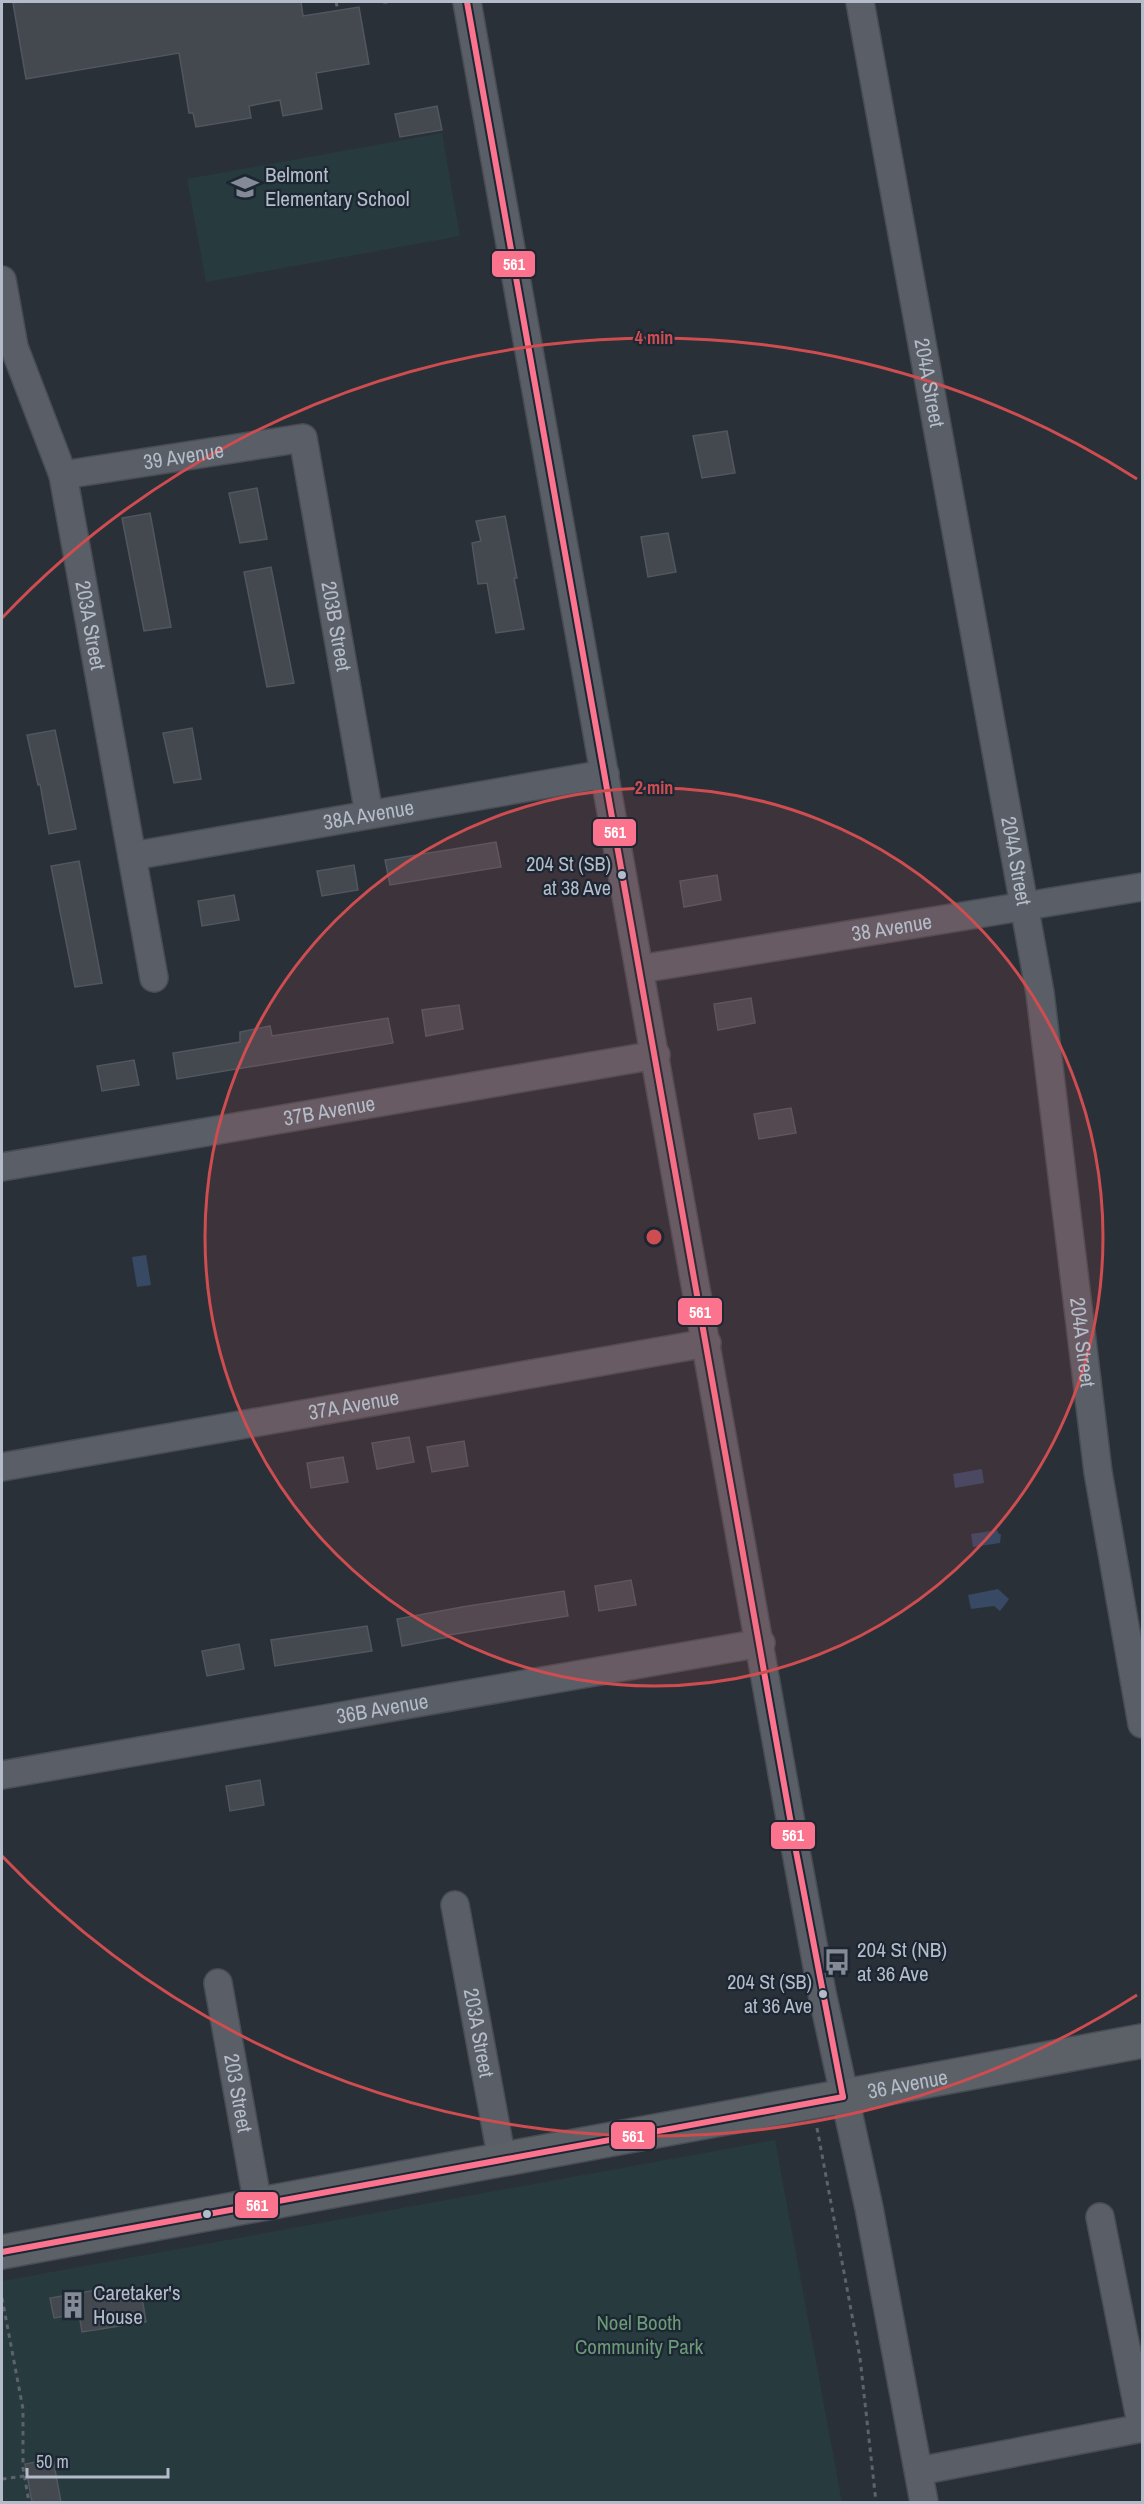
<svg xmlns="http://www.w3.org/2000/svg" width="1144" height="2504" viewBox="0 0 1144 2504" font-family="'Archivo Narrow',sans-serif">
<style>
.green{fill:#273a3e}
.water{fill:#384963}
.building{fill:#444950;stroke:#52575f;stroke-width:1.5}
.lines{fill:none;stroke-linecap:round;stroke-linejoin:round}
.minor-casing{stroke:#484c53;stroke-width:30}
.major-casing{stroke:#484c55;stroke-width:36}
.path{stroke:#5d636a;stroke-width:3;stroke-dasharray:4.5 4.5;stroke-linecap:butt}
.minor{stroke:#5a5e66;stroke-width:27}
.major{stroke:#5c6168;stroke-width:33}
.bus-1-casing{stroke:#1d2633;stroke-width:10}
.bus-1{stroke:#fc738d;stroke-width:6}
.ring{fill:none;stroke:#ce4d50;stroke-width:3}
.bus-dot{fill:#b4bcc9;stroke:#1d2633;stroke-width:2}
.labels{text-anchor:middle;stroke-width:4.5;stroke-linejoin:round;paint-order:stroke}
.bus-label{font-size:20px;fill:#b4bcc9;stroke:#1d2633;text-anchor:end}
.poi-label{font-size:21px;fill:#b4bcc9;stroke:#1d2633;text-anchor:start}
.street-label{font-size:21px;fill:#b4bcc9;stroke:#1d2633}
.park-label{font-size:21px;fill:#6b9a76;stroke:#1d2633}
.centre{fill:#ce4d50;stroke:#1d2633;stroke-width:3}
.ring-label{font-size:18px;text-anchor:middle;font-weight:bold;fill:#ce4d50;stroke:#1d2633;stroke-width:4.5;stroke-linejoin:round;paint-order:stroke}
.line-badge{stroke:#1d2633;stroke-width:2}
.badge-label{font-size:16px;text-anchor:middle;font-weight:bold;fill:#fff}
</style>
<rect width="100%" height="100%" fill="#2a3038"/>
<g class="green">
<polygon points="442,133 460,236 206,282 187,179"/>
<polygon points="775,2140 842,2502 2,2502 2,2281"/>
</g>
<g class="water">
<polygon points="146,1255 151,1285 137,1287 132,1257"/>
<polygon points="982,1469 984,1483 955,1488 953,1474"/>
<polygon points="997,1530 999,1534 1001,1534 1000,1543 973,1547 971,1534"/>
<polygon points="998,1589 1009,1599 1000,1611 994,1606 971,1609 968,1595"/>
</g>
<g class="building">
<polygon points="22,2 301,2 303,16 359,7 369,64 316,73 322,109 283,116 280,100 249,106 251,118 196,127 193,113 189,113 179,53 26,79 13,3"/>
<polygon points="437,106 442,130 400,137 395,114"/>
<polygon points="727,431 735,473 702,478 693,436"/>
<polygon points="257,488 267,539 240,543 229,493"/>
<polygon points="150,513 171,627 144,631 122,518"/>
<polygon points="505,516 517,578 514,578 524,629 496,633 487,583 478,584 472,543 481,541 476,521"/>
<polygon points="668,533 676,572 648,577 641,537"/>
<polygon points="271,567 294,683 267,687 244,572"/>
<polygon points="192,728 201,779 174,783 163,733"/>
<polygon points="55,730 76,829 49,834 40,784 38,785 27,735"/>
<polygon points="496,842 501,867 390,885 385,860"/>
<polygon points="79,861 102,983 75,987 51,866"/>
<polygon points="354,865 358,890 322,896 317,871"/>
<polygon points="717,875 721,900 684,907 680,881"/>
<polygon points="234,895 239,920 202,926 198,901"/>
<polygon points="751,998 755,1023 718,1030 714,1004"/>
<polygon points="459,1005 463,1029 426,1036 422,1010"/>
<polygon points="388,1018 393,1043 177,1079 173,1053 240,1042 240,1032 270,1026 272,1036"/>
<polygon points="134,1060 139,1085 102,1091 97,1066"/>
<polygon points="791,1108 796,1133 759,1139 754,1114"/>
<polygon points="409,1437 414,1462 377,1469 372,1443"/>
<polygon points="464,1441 468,1466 432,1472 427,1447"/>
<polygon points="343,1457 348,1482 311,1488 307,1463"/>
<polygon points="631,1580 636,1605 599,1611 595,1586"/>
<polygon points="564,1591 568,1616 449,1635 449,1637 402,1646 397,1619 462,1607"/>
<polygon points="367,1626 372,1651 275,1666 271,1640"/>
<polygon points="239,1644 244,1669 207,1676 202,1651"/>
<polygon points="260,1780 264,1805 230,1811 226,1786"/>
<polygon points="108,2288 111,2302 142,2297 146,2322 82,2332 79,2314 54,2318 50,2298"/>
<polygon points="53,2459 61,2502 32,2502 25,2464"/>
</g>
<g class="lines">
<defs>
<g id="minor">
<polyline points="467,2 795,1846 822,1993 869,2208 924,2502"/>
<path id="s1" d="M860,2L1040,993L1098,1472L1142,1724"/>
<path id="s2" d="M2,280L14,347L63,475L154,978"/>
<path id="s3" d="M63,475L303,438L369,814"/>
<path id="s4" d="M132,856L605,774"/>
<path id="s5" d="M640,969L1142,887"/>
<path id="s6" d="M2,1167L656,1055"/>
<path id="s7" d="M2,1467L707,1343"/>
<path id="s8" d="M2,1775L761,1643"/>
<path id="s9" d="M455,1905L502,2160"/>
<path id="s10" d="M218,1983L258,2205"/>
<polyline points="1100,2217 1142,2428"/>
<polyline points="919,2471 1142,2428"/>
</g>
<g id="major">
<path id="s11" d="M2,2252L1142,2041"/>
</g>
</defs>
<use href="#minor" class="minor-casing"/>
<use href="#major" class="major-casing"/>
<g class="path">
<polyline points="336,2 338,10"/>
<polyline points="383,2 390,2"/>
<polyline points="817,2128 860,2358 876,2502"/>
<polyline points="2,2298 23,2409 23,2468 29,2502"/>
<polyline points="2,2479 25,2476"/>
</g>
<use href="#minor" class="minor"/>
<use href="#major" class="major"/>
<defs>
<g id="bus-1">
<polyline points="467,2 795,1846 843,2097"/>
<polyline points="2,2252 843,2097"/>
</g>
</defs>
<use href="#bus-1" class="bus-1-casing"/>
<use href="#bus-1" class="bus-1"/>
</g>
<circle cx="654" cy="1237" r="449" fill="#ce4d50" fill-opacity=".12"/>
<g class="ring">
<circle cx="654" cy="1237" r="449"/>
<path d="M1137 1995A899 899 0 0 1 2 1856M2 618A899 899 0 0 1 1137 479"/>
</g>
<defs>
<symbol id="school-bare" viewBox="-9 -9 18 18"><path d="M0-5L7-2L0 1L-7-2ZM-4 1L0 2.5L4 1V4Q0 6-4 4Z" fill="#848b96" stroke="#1d2633" stroke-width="2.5" paint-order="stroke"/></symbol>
<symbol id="bus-bare" viewBox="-9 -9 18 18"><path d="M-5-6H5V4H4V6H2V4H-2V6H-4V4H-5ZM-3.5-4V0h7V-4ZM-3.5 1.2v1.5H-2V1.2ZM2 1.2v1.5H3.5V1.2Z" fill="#848b96" stroke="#1d2633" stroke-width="2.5" paint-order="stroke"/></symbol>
<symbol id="building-bare" viewBox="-9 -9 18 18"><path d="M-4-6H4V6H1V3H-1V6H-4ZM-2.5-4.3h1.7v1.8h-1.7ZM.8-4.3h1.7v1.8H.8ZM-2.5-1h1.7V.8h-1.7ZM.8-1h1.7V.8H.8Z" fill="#848b96" stroke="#1d2633" stroke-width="2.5" paint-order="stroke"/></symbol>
</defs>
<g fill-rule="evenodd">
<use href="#school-bare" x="226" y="168" width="38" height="38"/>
<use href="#bus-bare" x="818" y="1943" width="38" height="38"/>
<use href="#building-bare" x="54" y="2286" width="38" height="38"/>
</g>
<g class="bus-dot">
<circle cx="622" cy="875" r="5"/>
<circle cx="823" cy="1994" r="5"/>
<circle cx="207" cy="2214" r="5"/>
</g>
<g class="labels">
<g class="bus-label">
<text x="611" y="871">204 St (SB)<tspan x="611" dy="24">at 38 Ave</tspan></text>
<text x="812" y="1989">204 St (SB)<tspan x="812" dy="24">at 36 Ave</tspan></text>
</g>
<g class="poi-label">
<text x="265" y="182">Belmont<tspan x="265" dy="24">Elementary School</tspan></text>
<text x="857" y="1957">204 St (NB)<tspan x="857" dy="24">at 36 Ave</tspan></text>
<text x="93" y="2300">Caretaker's<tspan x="93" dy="24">House</tspan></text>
</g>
<g class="street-label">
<text dy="7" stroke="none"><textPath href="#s1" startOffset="387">204A Street</textPath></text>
<text dy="7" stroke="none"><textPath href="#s3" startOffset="122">39 Avenue</textPath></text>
<text dy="7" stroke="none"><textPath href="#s2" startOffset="358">203A Street</textPath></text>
<text dy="7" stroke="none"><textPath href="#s3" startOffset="434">203B Street</textPath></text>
<text dy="7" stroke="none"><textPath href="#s4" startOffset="240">38A Avenue</textPath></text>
<text dy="7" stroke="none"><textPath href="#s1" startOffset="873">204A Street</textPath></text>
<text dy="7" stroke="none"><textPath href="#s5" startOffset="255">38 Avenue</textPath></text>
<text dy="7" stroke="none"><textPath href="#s6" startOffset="332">37B Avenue</textPath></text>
<text dy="7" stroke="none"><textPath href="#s1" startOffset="1359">204A Street</textPath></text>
<text dy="7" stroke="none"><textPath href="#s7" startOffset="357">37A Avenue</textPath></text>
<text dy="7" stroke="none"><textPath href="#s8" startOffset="386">36B Avenue</textPath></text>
<text dy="7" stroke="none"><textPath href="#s9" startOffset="130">203A Street</textPath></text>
<text dy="7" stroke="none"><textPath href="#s11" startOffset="921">36 Avenue</textPath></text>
<text dy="7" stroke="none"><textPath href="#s10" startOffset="112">203 Street</textPath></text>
</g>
<g class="park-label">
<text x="639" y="2330">Noel Booth<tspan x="639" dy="24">Community Park</tspan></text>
</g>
</g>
<circle cx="654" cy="1237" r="9" class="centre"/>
<g class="ring-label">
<text x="654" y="344">4 min</text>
<text x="654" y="794">2 min</text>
</g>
<g class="line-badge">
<rect x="491" y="250" width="45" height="28" rx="6" fill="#fc738d"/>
<rect x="592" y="818" width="45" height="29" rx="6" fill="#fc738d"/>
<rect x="677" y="1297" width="46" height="29" rx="6" fill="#fc738d"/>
<rect x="770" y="1821" width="46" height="29" rx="6" fill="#fc738d"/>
<rect x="610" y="2121" width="46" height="29" rx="6" fill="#fc738d"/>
<rect x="234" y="2191" width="45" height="28" rx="6" fill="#fc738d"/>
</g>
<g class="badge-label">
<text x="514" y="270">561</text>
<text x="615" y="838">561</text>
<text x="700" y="1318">561</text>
<text x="793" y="1841">561</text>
<text x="633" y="2142">561</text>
<text x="257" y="2211">561</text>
</g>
<rect width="1144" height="2504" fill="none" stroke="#b4bcc9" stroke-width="6"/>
<path d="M27 2468v9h141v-9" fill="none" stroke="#b4bcc9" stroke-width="3"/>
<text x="36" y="2468" font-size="18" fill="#b4bcc9" stroke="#1d2633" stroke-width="4.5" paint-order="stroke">50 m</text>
</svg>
